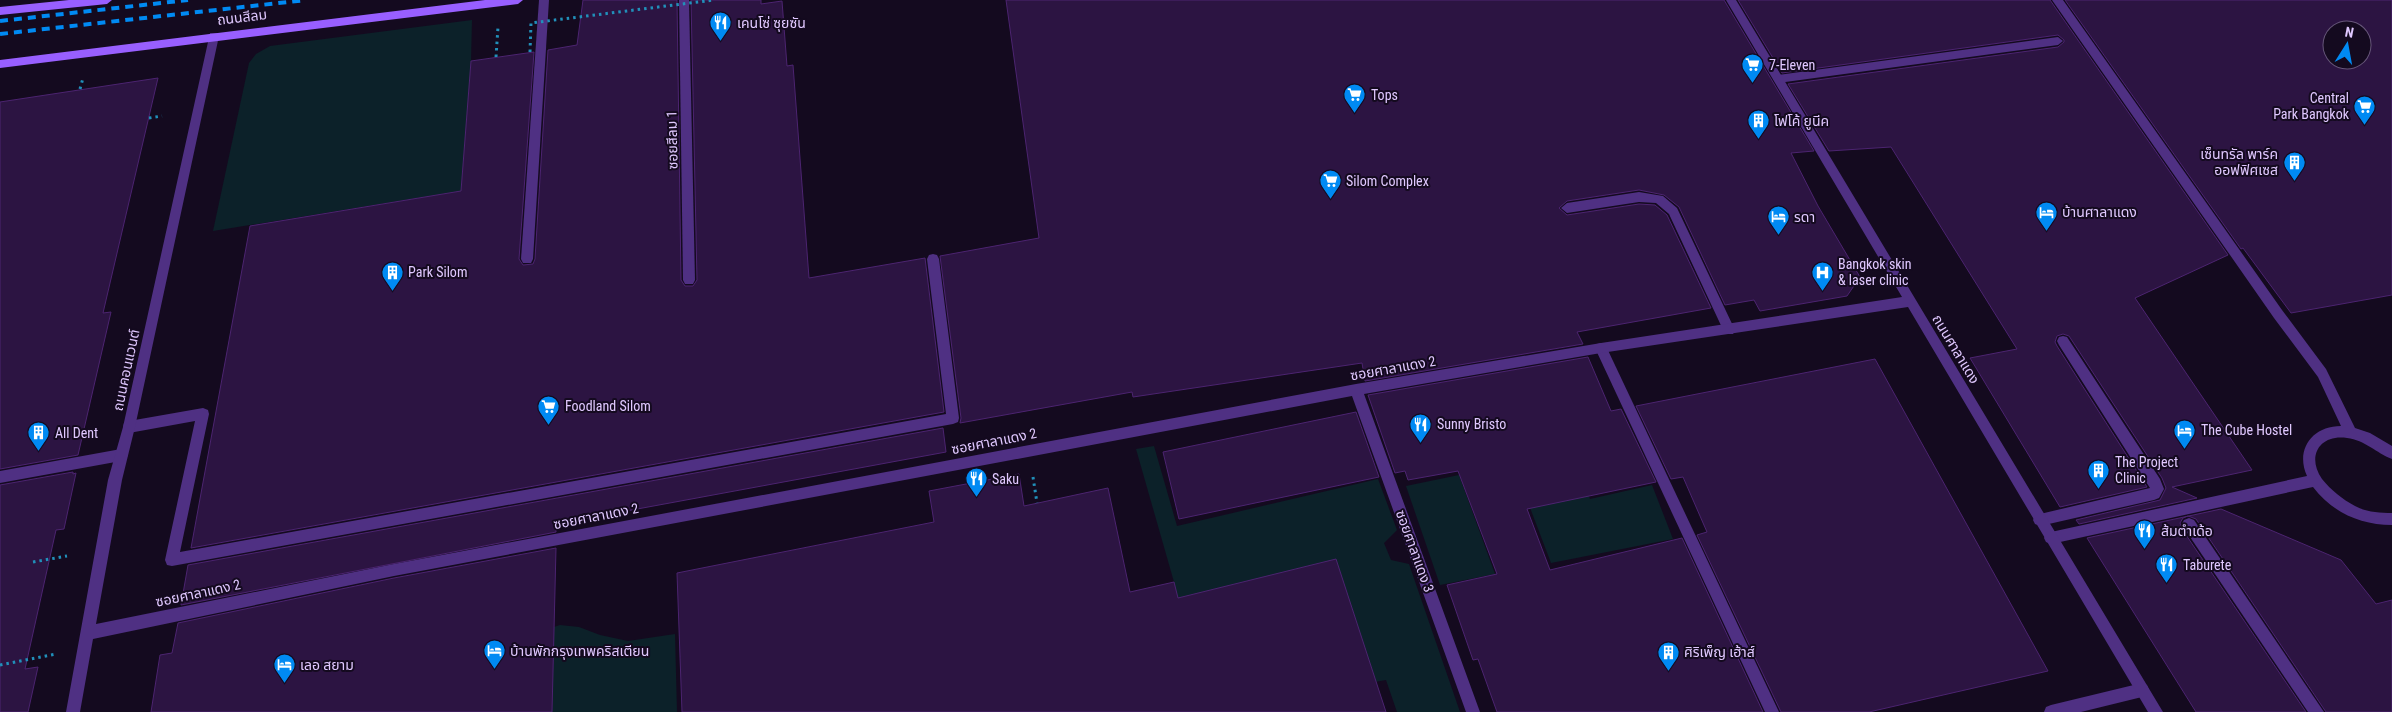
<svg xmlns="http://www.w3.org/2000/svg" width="2392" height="712" viewBox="0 0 2392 712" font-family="'Roboto Condensed','Noto Sans Thai',sans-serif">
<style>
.green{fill:#0c2129}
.building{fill:#2c1442;stroke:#4c2470;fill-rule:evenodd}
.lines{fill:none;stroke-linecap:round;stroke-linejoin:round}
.path{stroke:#2190ba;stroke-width:3;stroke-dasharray:2.5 4;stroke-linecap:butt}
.service{fill:#4f3083;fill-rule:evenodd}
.minor{fill:#4f3083;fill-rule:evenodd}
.secondary{fill:#985fff;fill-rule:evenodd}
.rail{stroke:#008af3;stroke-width:4;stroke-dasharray:8 6;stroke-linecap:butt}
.path-bridge{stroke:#2190ba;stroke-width:3;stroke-dasharray:2.5 4;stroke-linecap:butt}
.labels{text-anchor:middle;stroke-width:4;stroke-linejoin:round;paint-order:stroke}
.street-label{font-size:14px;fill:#e0c8ff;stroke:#140a1f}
.poi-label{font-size:14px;fill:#e0c8ff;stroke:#140a1f;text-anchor:start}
</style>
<rect width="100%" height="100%" fill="#140a1f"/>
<g class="green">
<polygon points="472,20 471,61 461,191 213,231 249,63 256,54 270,46"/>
<polygon points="1544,379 1590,499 1652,485 1673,539 1551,563 1485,389"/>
<polygon points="1154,446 1177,526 1378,479 1397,530 1384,543 1391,560 1409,564 1460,712 1397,712 1386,680 1205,712 1174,582 1136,449"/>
<polygon points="1459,475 1495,574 1440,585 1406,486"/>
<polygon points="560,625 579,627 600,635 628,641 675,634 677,712 552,712 554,627"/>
</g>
<g class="building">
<polygon points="583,0 677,0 681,280 685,286 693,286 697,280 691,0 761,0 761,4 782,1 787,66 793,65 809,278 925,258 944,412 191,548 250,226 461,191 471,61 534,52 519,259 523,265 533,264 535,259 548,50 577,45"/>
<polygon points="1006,0 1724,0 1814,151 1791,153 1818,206 1860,277 1847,296 1760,311 1754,300 1725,305 1679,207 1664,195 1639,190 1567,201 1559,208 1567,215 1639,204 1655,205 1667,215 1711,308 1577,332 1583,344 1365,381 1362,363 1133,397 1132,392 960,423 961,418 940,256 1039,238"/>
<polygon points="1738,0 2050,0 2228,255 2135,298 2252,470 2172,487 2197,498 2079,524 2076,520 2160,500 2166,488 2162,478 2069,336 2063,334 2057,336 2055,342 2057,346 2147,487 2060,507 1970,358 2017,349 1891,147 1829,151 1788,84 2058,47 2064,42 2064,40 2058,35 1782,73"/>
<path d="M2065,0H2392V295L2291,313L2243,248L2241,249ZM2332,30H2362V60H2332Z"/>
<polygon points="158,78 103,313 111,312 78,455 0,469 0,102"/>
<polygon points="1588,357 1611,411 1621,409 1656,482 1527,509 1550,570 1682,538 1763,712 1497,712 1478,659 1473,660 1447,585 1497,574 1458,471 1408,480 1405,471 1395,473 1368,395"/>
<polygon points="1875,359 2048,671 1869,712 1781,712 1697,535 1707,532 1683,477 1671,479 1636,406"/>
<polygon points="1356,412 1379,477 1179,519 1163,452"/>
<polygon points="943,428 946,452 556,524 556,532 181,605 188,565"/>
<polygon points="73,472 73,474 76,473 64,529 56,530 25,669 38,667 28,712 0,712 0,485"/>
<polygon points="1019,474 1024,506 1108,488 1130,592 1174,582 1178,598 1336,559 1386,712 682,712 677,573 934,522 929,491"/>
<polygon points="2221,509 2341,560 2376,604 2392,600 2392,712 2326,712 2196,519 2188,516 2183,518 2180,523 2182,529 2306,712 2196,712 2087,538"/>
<polygon points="556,548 552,712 151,712 160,655 172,653 178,623 394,578"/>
</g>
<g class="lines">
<g class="path">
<polyline points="496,57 498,27"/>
<polyline points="80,89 83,78"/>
<polyline points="149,118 162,116"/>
<polyline points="1033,477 1037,503"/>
<polyline points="33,562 67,556"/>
<polyline points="0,665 56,654"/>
</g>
<g class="service">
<polygon points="539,0 549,0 533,259 531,263 523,263 521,259"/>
<polygon points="679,0 689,0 695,280 693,284 685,284 683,280"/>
<path d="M2052,0H2063L2282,310L2326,369L2355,428L2370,433L2392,446V459C2376,453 2365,440 2347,438C2320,434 2306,456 2322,479C2331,490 2342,499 2355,506C2366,512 2379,513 2392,513V525C2360,525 2332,512 2313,487L2051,544L2046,542L2044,538L2046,534L2051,532L2307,476C2295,450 2312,426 2341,426L2318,377L2274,318Z"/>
<polygon points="2058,37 2063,41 2058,45 1778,83 1773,79 1778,75"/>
<polygon points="1639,192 1663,196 1677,208 1735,330 1733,334 1725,334 1669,214 1656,203 1639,202 1567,213 1561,208 1567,203"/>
<polygon points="933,254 937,255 939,259 959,418 958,422 953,424 172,566 167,565 165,560 195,421 129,433 124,431 123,427 124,423 129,421 203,408 208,410 209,414 180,552 946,414 927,259 929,255"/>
<polygon points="2063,336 2067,337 2160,479 2164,489 2159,498 2154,500 2040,526 2035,524 2033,520 2035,516 2040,514 2150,488 2059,345 2057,341 2059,337"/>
<polygon points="1601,343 1605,344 1779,712 1765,712 1595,348 1597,344"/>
<polygon points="121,449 126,451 128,455 126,459 121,461 0,483 0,471"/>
<polygon points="2189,518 2194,520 2324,712 2308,712 2184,528 2182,524 2184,520"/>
<polygon points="2142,683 2147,685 2149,690 2147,695 2142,697 2081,712 2044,712 2046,707 2051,705"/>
</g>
<polygon class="minor" points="1726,0 1736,0 2163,712 2148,712 1908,307 1601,353 1364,394 1480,712 1466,712 1352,396 394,576 93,639 80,712 66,712 108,480 123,427 210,33 218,33 219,36 135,427 122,480 96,624 394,564 1356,384 1601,343 1902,297"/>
<g class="secondary">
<polygon points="69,0 112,0 107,4 0,15 0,7"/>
<polygon points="485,0 523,0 518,4 0,68 0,60"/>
</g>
<g class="rail">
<polyline points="0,21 188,0"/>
<polyline points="0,34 306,0"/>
</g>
<polyline class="path-bridge" points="530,52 531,23 714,0"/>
</g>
<defs>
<symbol id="restaurant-pin" viewBox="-11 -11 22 30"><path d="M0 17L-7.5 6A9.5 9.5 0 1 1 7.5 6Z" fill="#008af3" stroke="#140a1f"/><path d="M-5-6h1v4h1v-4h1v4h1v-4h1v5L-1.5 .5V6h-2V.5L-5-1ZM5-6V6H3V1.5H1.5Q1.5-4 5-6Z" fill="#fff"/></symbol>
<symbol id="supermarket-pin" viewBox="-11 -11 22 30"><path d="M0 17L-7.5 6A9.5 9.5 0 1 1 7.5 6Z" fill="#008af3" stroke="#140a1f"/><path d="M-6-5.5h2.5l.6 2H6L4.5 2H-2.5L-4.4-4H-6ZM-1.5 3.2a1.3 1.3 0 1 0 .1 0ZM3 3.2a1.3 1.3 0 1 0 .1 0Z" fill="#fff"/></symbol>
<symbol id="building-pin" viewBox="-11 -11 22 30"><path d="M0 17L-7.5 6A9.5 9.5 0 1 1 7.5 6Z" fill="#008af3" stroke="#140a1f"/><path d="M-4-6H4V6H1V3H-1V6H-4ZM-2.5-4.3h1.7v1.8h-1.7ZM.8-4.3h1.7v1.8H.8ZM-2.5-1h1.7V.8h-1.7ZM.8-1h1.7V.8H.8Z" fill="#fff"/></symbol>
<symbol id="hotel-pin" viewBox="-11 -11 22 30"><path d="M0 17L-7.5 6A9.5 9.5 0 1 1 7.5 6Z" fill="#008af3" stroke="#140a1f"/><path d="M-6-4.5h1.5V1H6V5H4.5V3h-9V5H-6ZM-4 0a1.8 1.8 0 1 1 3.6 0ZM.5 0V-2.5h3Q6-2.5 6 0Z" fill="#fff"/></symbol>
<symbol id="hospital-pin" viewBox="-11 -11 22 30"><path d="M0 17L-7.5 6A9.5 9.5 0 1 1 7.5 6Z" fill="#008af3" stroke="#140a1f"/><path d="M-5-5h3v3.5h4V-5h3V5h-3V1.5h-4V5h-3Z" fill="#fff"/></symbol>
</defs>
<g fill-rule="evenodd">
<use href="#restaurant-pin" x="708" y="10" width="25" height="34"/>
<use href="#supermarket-pin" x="1740" y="52" width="25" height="34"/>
<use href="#supermarket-pin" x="1342" y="82" width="25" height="34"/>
<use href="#supermarket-pin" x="2352" y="94" width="25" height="34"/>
<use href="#building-pin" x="1746" y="108" width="25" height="34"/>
<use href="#building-pin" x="2282" y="150" width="25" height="34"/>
<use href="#supermarket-pin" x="1318" y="168" width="25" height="34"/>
<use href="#hotel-pin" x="2034" y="200" width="25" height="34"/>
<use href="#hotel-pin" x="1766" y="204" width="25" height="34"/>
<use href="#building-pin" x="380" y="260" width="25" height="34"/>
<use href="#hospital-pin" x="1810" y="260" width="25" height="34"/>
<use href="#supermarket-pin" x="536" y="394" width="25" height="34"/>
<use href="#restaurant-pin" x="1408" y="412" width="25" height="34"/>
<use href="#hotel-pin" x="2172" y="418" width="25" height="34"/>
<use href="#building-pin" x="26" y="420" width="25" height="34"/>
<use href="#building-pin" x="2086" y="458" width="25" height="34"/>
<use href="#restaurant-pin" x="964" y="466" width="25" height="34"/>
<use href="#restaurant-pin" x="2132" y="518" width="25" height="34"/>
<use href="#restaurant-pin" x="2154" y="552" width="25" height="34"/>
<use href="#hotel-pin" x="482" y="638" width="25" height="34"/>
<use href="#building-pin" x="1656" y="640" width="25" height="34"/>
<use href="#hotel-pin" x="272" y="652" width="25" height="34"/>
</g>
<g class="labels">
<g class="street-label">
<text transform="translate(242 17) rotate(-7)" y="5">ถนนสีลม</text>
<text transform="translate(672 140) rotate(-91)" y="5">ซอยสีลม 1</text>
<text transform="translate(1956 349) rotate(59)" y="5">ถนนศาลาแดง</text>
<text transform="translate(1393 368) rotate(-10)" y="5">ซอยศาลาแดง 2</text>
<text transform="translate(126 370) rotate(-78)" y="5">ถนนคอนแวนต์</text>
<text transform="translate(994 441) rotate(-11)" y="5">ซอยศาลาแดง 2</text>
<text transform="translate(596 516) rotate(-11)" y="5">ซอยศาลาแดง 2</text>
<text transform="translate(1415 551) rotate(70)" y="5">ซอยศาลาแดง 3</text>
<text transform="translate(198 593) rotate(-12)" y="5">ซอยศาลาแดง 2</text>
</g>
<g class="poi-label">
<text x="737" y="28">เคนโซ่ ซุยซัน</text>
<text x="1769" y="70">7-Eleven</text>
<text x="1371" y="100">Tops</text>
<text x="2349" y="103" text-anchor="end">Central<tspan x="2349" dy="16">Park Bangkok</tspan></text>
<text x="1774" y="126">โฟโค้ ยูนีค</text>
<text x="2278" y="159" text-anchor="end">เซ็นทรัล พาร์ค<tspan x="2278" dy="16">ออฟฟิศเซส</tspan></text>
<text x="1346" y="186">Silom Complex</text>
<text x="2062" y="217">บ้านศาลาแดง</text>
<text x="1794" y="222">รดา</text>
<text x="1838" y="269">Bangkok skin<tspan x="1838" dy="16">&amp; laser clinic</tspan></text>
<text x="408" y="277">Park Silom</text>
<text x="565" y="411">Foodland Silom</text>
<text x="1437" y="429">Sunny Bristo</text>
<text x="2201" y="435">The Cube Hostel</text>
<text x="55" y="438">All Dent</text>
<text x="2115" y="467">The Project<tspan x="2115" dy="16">Clinic</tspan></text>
<text x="992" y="484">Saku</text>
<text x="2161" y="536">ส้มตำเด้อ</text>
<text x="2183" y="570">Taburete</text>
<text x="510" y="656">บ้านพักกรุงเทพคริสเตียน</text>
<text x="1684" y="657">ศิริเพ็ญ เฮ้าส์</text>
<text x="300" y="670">เลอ สยาม</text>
</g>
</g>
<g transform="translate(2347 45) rotate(11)"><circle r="24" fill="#140a1f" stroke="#665679"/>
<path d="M0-4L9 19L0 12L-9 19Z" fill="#008af3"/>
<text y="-8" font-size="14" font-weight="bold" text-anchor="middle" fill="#e0c8ff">N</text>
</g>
</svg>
